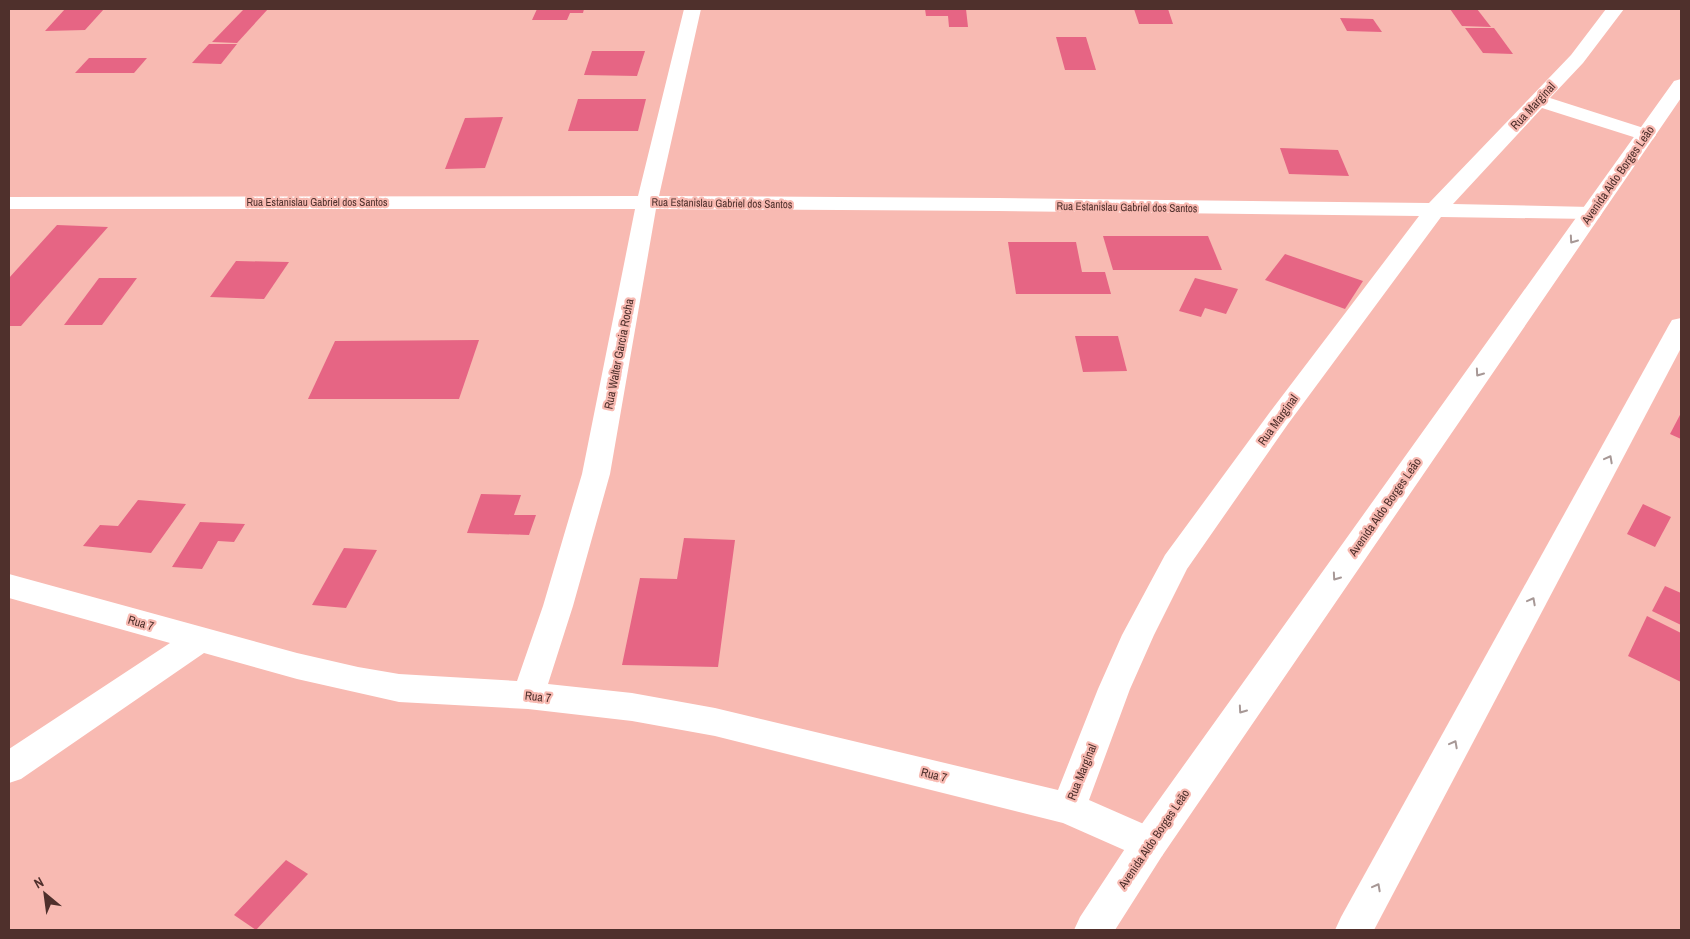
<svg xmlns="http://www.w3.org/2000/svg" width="1690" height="939" viewBox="0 0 1690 939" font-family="'Archivo Narrow',sans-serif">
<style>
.building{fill:#e66584}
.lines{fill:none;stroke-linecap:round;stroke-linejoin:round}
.minor{fill:#fff;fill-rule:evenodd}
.tertiary{fill:#fff;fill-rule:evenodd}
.oneway{stroke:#a79896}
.labels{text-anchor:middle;stroke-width:4.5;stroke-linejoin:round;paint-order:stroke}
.far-street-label{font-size:11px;fill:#4f302c;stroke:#f8bab2}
.street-label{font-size:12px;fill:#4f302c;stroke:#f8bab2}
</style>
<rect width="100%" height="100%" fill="#f8bab2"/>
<g class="building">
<polygon points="65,9 104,9 85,30 45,31"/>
<polygon points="244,9 268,9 237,43 212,42"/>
<polygon points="537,9 584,9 583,13 570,13 567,20 532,20"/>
<polygon points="925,9 966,9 968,27 949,27 948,16 926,16"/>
<polygon points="1134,9 1168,9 1173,24 1139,24"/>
<polygon points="1450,9 1477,9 1491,27 1462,26"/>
<polygon points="1340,18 1373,19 1382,32 1347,31"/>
<polygon points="1465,28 1494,28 1513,54 1483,53"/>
<polygon points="1056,37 1086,37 1096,70 1065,70"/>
<polygon points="209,44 237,44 221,64 192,63"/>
<polygon points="592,51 645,51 637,76 584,75"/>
<polygon points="89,58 147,58 134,73 75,73"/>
<polygon points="578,99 646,99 638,131 568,131"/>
<polygon points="503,117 485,168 445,169 465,118"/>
<polygon points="1280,148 1338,150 1349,176 1289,174"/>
<polygon points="57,225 108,227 21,326 9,326 9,278"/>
<polygon points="1103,236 1208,236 1222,270 1113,270"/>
<polygon points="1008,242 1076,242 1082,272 1105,272 1111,294 1016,294"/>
<polygon points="1285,254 1363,281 1345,309 1265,280"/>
<polygon points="236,261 289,262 264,299 210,297"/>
<polygon points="99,278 137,278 102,325 64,325"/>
<polygon points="1195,278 1238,289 1226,314 1205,308 1201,317 1179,311"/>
<polygon points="1075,336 1118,336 1127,371 1083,372"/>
<polygon points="479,340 459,399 308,399 335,341"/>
<polygon points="1681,413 1681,439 1670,434"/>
<polygon points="481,494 521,495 514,515 536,515 529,535 467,533"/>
<polygon points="138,500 186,504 151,553 83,546 100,525 118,526"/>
<polygon points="1643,504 1671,517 1655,547 1627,534"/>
<polygon points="200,522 245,524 234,542 218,541 202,569 172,567"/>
<polygon points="684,538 735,540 718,667 622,665 640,578 677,579"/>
<polygon points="344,548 377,550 346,608 312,605"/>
<polygon points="1665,586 1681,593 1681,625 1652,611"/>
<polygon points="1647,616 1681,633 1681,682 1628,656"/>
<polygon points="286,860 308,874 256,930 234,915"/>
</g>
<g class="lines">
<path class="minor" d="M684,9H701L659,196L998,198L1429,203L1571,55L1606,9H1624L1583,63L1550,98L1653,131L1656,135L1653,139L1646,141L1542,108L1453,204L1591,207L1599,208L1602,213L1599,218L1591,219L1441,217L1288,424L1187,569L1154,635L1130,689L1089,800L1162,832L1167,844L1162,856L1149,861L1063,823L715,736L632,721L528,709L399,702L297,679L204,653L21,779L9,783V749L170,643L9,598V574L297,653L358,667L399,674L517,681L543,606L582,474L635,209H9V197L638,196ZM656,209L998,211L1419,216L1270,412L1165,555L1122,635L1098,689L1058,790L715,708L632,693L548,684L573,606L610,474Z"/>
<g class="tertiary">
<polygon points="1681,79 1681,98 1162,856 1115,930 1074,930 1080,917 1136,832 1674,81"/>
<polygon points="1681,318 1681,348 1374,930 1335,930 1341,917 1669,325 1672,320"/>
</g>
</g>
<defs><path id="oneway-chevron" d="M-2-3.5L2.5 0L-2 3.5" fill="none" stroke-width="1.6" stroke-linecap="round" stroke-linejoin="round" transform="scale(1.25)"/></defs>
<g class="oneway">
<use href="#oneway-chevron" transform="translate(1573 240) rotate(125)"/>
<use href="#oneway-chevron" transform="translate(1479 373) rotate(125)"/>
<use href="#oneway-chevron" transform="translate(1609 459) rotate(-62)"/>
<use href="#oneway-chevron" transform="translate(1336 577) rotate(125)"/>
<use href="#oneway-chevron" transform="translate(1532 601) rotate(-62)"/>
<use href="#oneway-chevron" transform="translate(1242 710) rotate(125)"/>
<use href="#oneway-chevron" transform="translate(1454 744) rotate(-62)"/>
<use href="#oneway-chevron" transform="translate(1377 887) rotate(-62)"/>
</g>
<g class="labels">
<g class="far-street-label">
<text x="317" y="206">Rua Estanislau Gabriel dos Santos</text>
<text transform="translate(722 203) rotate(1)" y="4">Rua Estanislau Gabriel dos Santos</text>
<text transform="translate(1127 207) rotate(1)" y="4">Rua Estanislau Gabriel dos Santos</text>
</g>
<g class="street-label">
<text transform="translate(1533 106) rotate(-47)" y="4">Rua Marginal</text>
<text transform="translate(1618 175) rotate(-55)" y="4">Avenida Aldo Borges Leão</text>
<text transform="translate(619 354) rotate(-79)" y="4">Rua Walter Garcia Rocha</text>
<text transform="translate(1278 420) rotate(-54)" y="4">Rua Marginal</text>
<text transform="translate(1385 507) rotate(-55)" y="4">Avenida Aldo Borges Leão</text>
<text transform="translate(141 623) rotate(16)" y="4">Rua 7</text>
<text transform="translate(538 697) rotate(6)" y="4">Rua 7</text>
<text transform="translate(1082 772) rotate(-68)" y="4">Rua Marginal</text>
<text transform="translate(934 775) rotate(14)" y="4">Rua 7</text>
<text transform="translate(1154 839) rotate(-56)" y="4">Avenida Aldo Borges Leão</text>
</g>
</g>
<rect width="1690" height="939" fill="none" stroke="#4f302c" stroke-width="20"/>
<g transform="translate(45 894) rotate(331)" stroke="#f8bab2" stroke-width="4" paint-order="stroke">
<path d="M0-4L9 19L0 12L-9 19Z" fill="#4f302c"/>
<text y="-8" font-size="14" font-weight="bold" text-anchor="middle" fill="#4f302c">N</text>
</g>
</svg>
